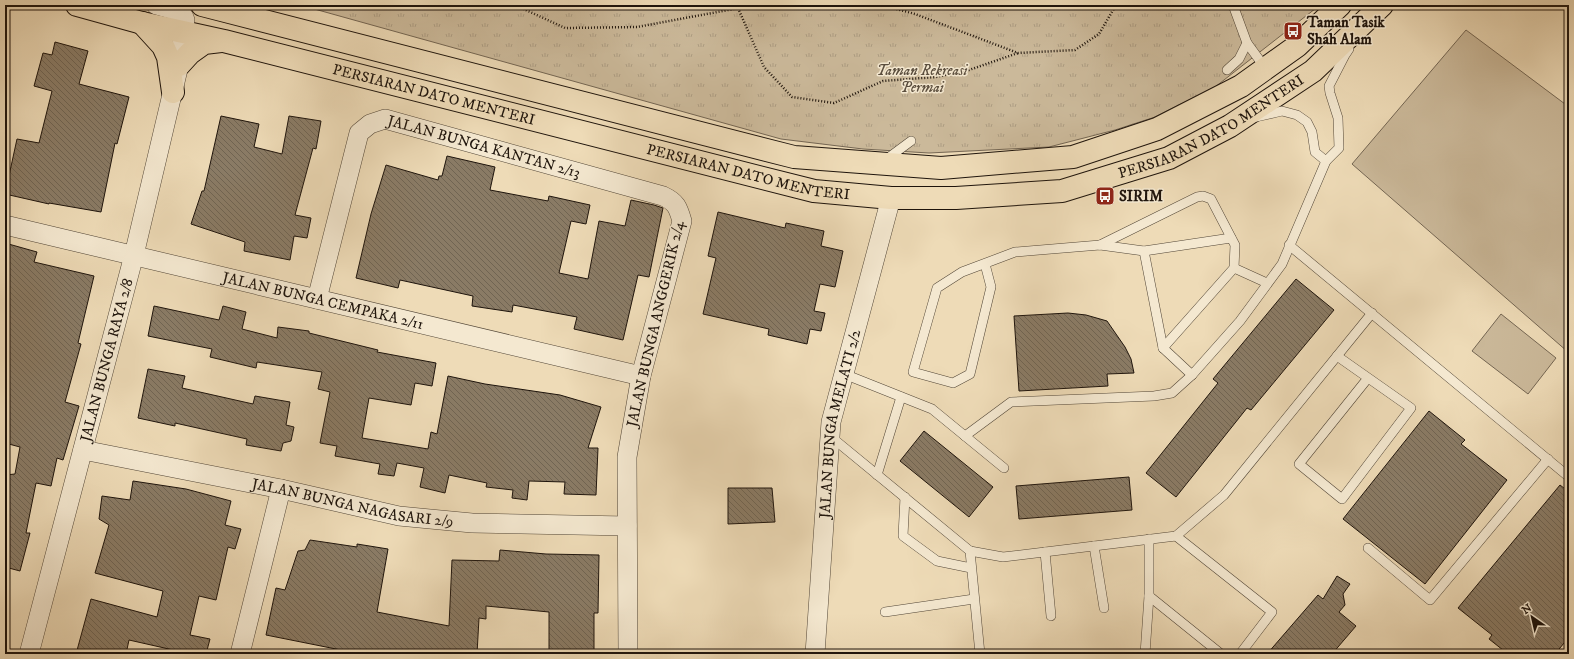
<svg xmlns="http://www.w3.org/2000/svg" width="1574" height="659" viewBox="0 0 1574 659" font-family="'IM FELL DW Pica',serif">
<style>
.park{fill:url(#park-tufts);stroke:#746653}
.pitch{fill:#cbb99a;stroke:#746653}
.building{fill:url(#building-back-hatch);stroke:#1e140c}
.lines{fill:none;stroke-linecap:round;stroke-linejoin:round}
.service-casing{stroke:#524637;stroke-width:10}
.minor-casing{stroke:#524637;stroke-width:20}
.primary-casing{stroke:#1e140c;stroke-width:24}
.path{stroke:#1e140c;stroke-width:2.5;stroke-dasharray:1 2;stroke-linecap:butt}
.service{stroke:#f4e8d0;stroke-width:9}
.minor{stroke:#f4e8d0;stroke-width:19}
.primary{stroke:#eedbb7;stroke-width:22}
.labels{text-anchor:middle;stroke-width:3;stroke-linejoin:round;paint-order:stroke}
.poi-label{font-size:15px;font-weight:bold;fill:#1e140c;stroke:#f4e8d0;text-anchor:start}
.park-label{font-size:15px;font-style:italic;fill:#5b4e3e;stroke:#f4e8d0}
.street-label{font-size:15px;fill:#1e140c;stroke:#f4e8d0}
</style>
<defs>
<pattern id="park-tufts" width="24" height="20" patternUnits="userSpaceOnUse"><rect width="24" height="20" fill="#cbb99a"/><path d="M3 7l-1-3M5 7V3M7 7l1-3M15 17l-1-3M17 17v-4M19 17l1-3" fill="none" stroke="#ae9e84"/></pattern>
<pattern id="building-back-hatch" width="6" height="6" patternUnits="userSpaceOnUse"><rect width="6" height="6" fill="#8a7b65"/><path d="M-1 5l2 2M0 0l6 6M5-1l2 2" fill="none" stroke="#706452"/></pattern>
</defs>
<rect width="100%" height="100%" fill="#eedbb7"/>
<filter id="stains"><feTurbulence type="fractalNoise" baseFrequency=".005" numOctaves="4"/><feColorMatrix values="0 0 0 0 .2 0 0 0 0 .09 0 0 0 0 .02 0 0 0 .5 -.17"/></filter>
<radialGradient id="worn" r=".72"><stop offset=".6" stop-color="#630" stop-opacity="0"/><stop offset="1" stop-color="#630" stop-opacity=".3"/></radialGradient>
<polygon class="park" points="300,5 1320,5 1215,87 1155,117 1115,130 1049,147 929,153 863,149 781,139"/>
<g class="pitch">
<polygon points="1466,30 1569,107 1569,351 1568,352 1352,164"/>
<polygon points="1501,314 1556,358 1528,394 1472,351"/>
</g>
<g class="building">
<polygon points="55,42 88,51 79,84 129,97 117,144 115,143 101,212 49,203 49,204 5,194 17,139 39,143 52,91 34,86 43,53 52,55"/>
<polygon points="221,116 259,124 254,147 282,154 289,116 321,121 316,149 313,148 295,215 311,218 307,238 294,236 290,260 244,251 245,242 191,224 202,191 204,191"/>
<polygon points="447,156 495,167 490,190 548,201 549,196 590,205 586,224 571,221 559,273 588,279 599,221 625,226 631,200 654,205 663,208 649,277 638,275 623,340 574,329 577,317 513,305 512,312 472,306 473,296 400,280 398,288 356,278 371,214 386,165 438,180 439,176 442,176"/>
<polygon points="718,212 785,228 786,223 824,231 821,246 843,251 835,287 820,284 814,311 825,313 821,331 810,329 807,344 768,335 769,329 703,314 716,258 708,256"/>
<polygon points="5,243 37,252 34,262 94,276 78,343 81,344 65,402 79,406 63,460 57,458 51,486 36,483 26,533 30,533 20,571 5,567 5,475 15,474 20,447 5,443"/>
<polygon points="1296,279 1334,310 1251,410 1247,408 1176,497 1146,473 1218,383 1213,379"/>
<polygon points="154,306 219,320 223,306 246,312 242,329 277,338 278,327 309,331 309,333 378,350 377,352 436,363 432,386 415,383 411,405 369,398 362,438 428,449 431,432 437,434 448,376 485,384 560,395 601,407 588,448 598,448 596,495 564,494 565,482 529,481 527,500 512,498 513,490 486,487 487,483 449,475 445,493 420,487 424,468 397,463 394,476 378,474 380,464 335,456 337,446 320,443 330,392 318,389 322,372 257,362 256,368 210,357 212,349 148,336"/>
<polygon points="1068,313 1086,315 1107,321 1125,347 1131,359 1134,373 1107,374 1108,386 1019,391 1014,316"/>
<polygon points="148,369 185,376 182,388 253,404 255,396 290,402 286,425 294,427 291,441 283,443 281,451 246,445 247,439 175,423 175,426 138,418"/>
<polygon points="1429,411 1465,440 1461,444 1507,480 1425,584 1343,519"/>
<polygon points="924,431 993,487 969,517 900,461"/>
<polygon points="1129,477 1132,510 1019,519 1016,486"/>
<polygon points="133,481 186,489 231,501 225,525 241,529 235,549 228,547 216,600 199,596 190,635 210,639 206,654 191,654 129,640 126,654 76,654 91,599 157,617 163,591 95,573 109,525 99,519 102,496 130,500"/>
<polygon points="1560,485 1569,492 1569,637 1555,654 1508,654 1489,639 1492,635 1458,608"/>
<polygon points="728,488 772,488 775,522 728,524"/>
<polygon points="310,540 357,547 357,544 388,549 377,612 449,626 452,560 499,561 500,550 546,554 599,555 598,613 594,613 594,654 549,654 549,612 486,606 486,619 479,618 477,654 361,654 266,635 276,588 285,590 298,551 305,550"/>
<polygon points="1337,576 1350,584 1343,594 1345,605 1339,612 1356,626 1332,654 1267,654 1318,595 1323,599"/>
</g>
<g class="lines">
<defs>
<g id="service">
<polyline points="1233,5 1247,43 1266,69"/>
<polyline points="1227,70 1239,59 1247,43"/>
<polyline points="1256,117 1282,111 1297,115 1307,122 1312,132 1315,152 1326,161"/>
<polyline points="884,161 911,141"/>
<polyline points="1100,245 1197,197 1203,196 1211,199 1235,245 1234,268 1163,348 1192,375 1240,321 1282,264 1326,161 1339,148 1338,118 1330,93 1329,86 1345,55 1349,49"/>
<polyline points="1289,245 1569,477"/>
<polyline points="1144,251 1163,348"/>
<polyline points="985,264 991,287 970,374 953,383 913,372 937,288 962,272 1015,252 1100,245 1144,251 1231,238"/>
<polyline points="1234,268 1267,283"/>
<polyline points="1337,356 1411,408 1342,499 1299,464 1368,378"/>
<polyline points="844,374 932,409 1004,468"/>
<polyline points="830,436 970,551 980,654"/>
<polyline points="965,436 1011,402 1154,396 1172,393 1192,375"/>
<polyline points="877,475 901,397"/>
<polyline points="905,497 903,536 937,561 971,568"/>
<polyline points="1176,536 1272,612 1240,654"/>
<polyline points="1094,546 1104,608"/>
<polyline points="1368,548 1430,600 1548,459"/>
<polyline points="970,551 1003,557 1176,536 1224,495 1372,313"/>
<polyline points="1045,552 1051,616"/>
<polyline points="1149,596 1221,654"/>
<polyline points="885,612 974,599"/>
<polyline points="1145,654 1149,596 1149,539"/>
</g>
<g id="minor">
<path id="s1" d="M5,225L641,376"/>
<path id="s2" d="M317,299L359,133L370,124L385,119L663,196C676,202 678,207 682,221L641,376L627,457L628,654"/>
<path id="s3" d="M83,450L281,489L399,516L472,523L627,526"/>
<path id="s4" d="M29,654L134,255L179,65L185,20C182,9 166,8 156,5"/>
<polyline points="240,654 281,489"/>
<path id="s5" d="M815,654L831,422L891,198"/>
</g>
<g id="primary">
<path id="s6" d="M77,5L142,23L224,41L814,191L891,198H956L1062,191L1169,158L1230,126L1313,71L1382,5"/>
<polyline points="202,5 794,157 941,168 1073,157 1157,129 1241,86 1297,46 1340,5"/>
<polyline points="142,23 163,46 168,57 173,92"/>
<polyline points="179,65 190,53 204,43 221,41"/>
</g>
</defs>
<use href="#service" class="service-casing"/>
<use href="#minor" class="minor-casing"/>
<use href="#primary" class="primary-casing"/>
<g class="path">
<polyline points="515,5 565,28 637,27 755,5"/>
<polyline points="882,5 915,14 1018,53 1075,50 1099,34 1116,5"/>
<polyline points="738,8 764,67 792,97 834,103 883,81 936,77 969,70 1018,53"/>
</g>
<use href="#service" class="service"/>
<use href="#minor" class="minor"/>
<use href="#primary" class="primary"/>
</g>
<defs>
<symbol id="bus-square" viewBox="-11 -11 22 22"><rect x="-9" y="-9" width="18" height="18" rx="4" fill="#8f2418" stroke="#f4e8d0"/><path d="M-5-6H5V4H4V6H2V4H-2V6H-4V4H-5ZM-3.5-4V0h7V-4ZM-3.5 1.2v1.5H-2V1.2ZM2 1.2v1.5H3.5V1.2Z" fill="#fff"/></symbol>
</defs>
<g fill-rule="evenodd">
<use href="#bus-square" x="1282" y="20" width="22" height="22"/>
<use href="#bus-square" x="1094" y="185" width="22" height="22"/>
</g>
<g class="labels">
<g class="poi-label">
<text x="1307" y="27">Taman Tasik<tspan x="1307" dy="17">Shah Alam</tspan></text>
<text x="1119" y="201">SIRIM</text>
</g>
<g class="park-label">
<text x="922" y="75">Taman Rekreasi<tspan x="922" dy="17">Permai</tspan></text>
</g>
<g class="street-label">
<text dy="5" stroke="none"><textPath href="#s6" startOffset="368">PERSIARAN DATO MENTERI</textPath></text>
<text dy="5" stroke="none"><textPath href="#s6" startOffset="1172">PERSIARAN DATO MENTERI</textPath></text>
<text dy="5" stroke="none"><textPath href="#s2" startOffset="304">JALAN BUNGA KANTAN 2/13</textPath></text>
<text dy="5" stroke="none"><textPath href="#s6" startOffset="692">PERSIARAN DATO MENTERI</textPath></text>
<text dy="5" stroke="none"><textPath href="#s1" startOffset="327">JALAN BUNGA CEMPAKA 2/11</textPath></text>
<text transform="translate(655 324) rotate(-77)" y="5">JALAN BUNGA ANGGERIK 2/4</text>
<text dy="5" stroke="none"><textPath href="#s4" startOffset="304">JALAN BUNGA RAYA 2/8</textPath></text>
<text dy="5" stroke="none"><textPath href="#s5" startOffset="232">JALAN BUNGA MELATI 2/2</textPath></text>
<text dy="5" stroke="none"><textPath href="#s3" startOffset="275">JALAN BUNGA NAGASARI 2/9</textPath></text>
</g>
</g>
<rect width="1574" height="659" fill="none" stroke="#eedbb7" stroke-width="20"/>
<rect x="6" y="6" width="1562" height="647" fill="none" stroke="#1e140c" stroke-width="2"/>
<rect x="10" y="10" width="1554" height="639" fill="none" stroke="#1e140c"/>
<g transform="translate(1532 617) rotate(326)" stroke="#f4e8d0" stroke-width="3" paint-order="stroke">
<path d="M0-3L7 15L0 10L-7 15Z" fill="#1e140c"/>
<text y="-6" font-size="11" font-weight="bold" text-anchor="middle" fill="#1e140c">N</text>
</g>
<rect width="100%" height="100%" filter="url(#stains)"/>
<rect width="100%" height="100%" fill="url(#worn)"/>
</svg>
